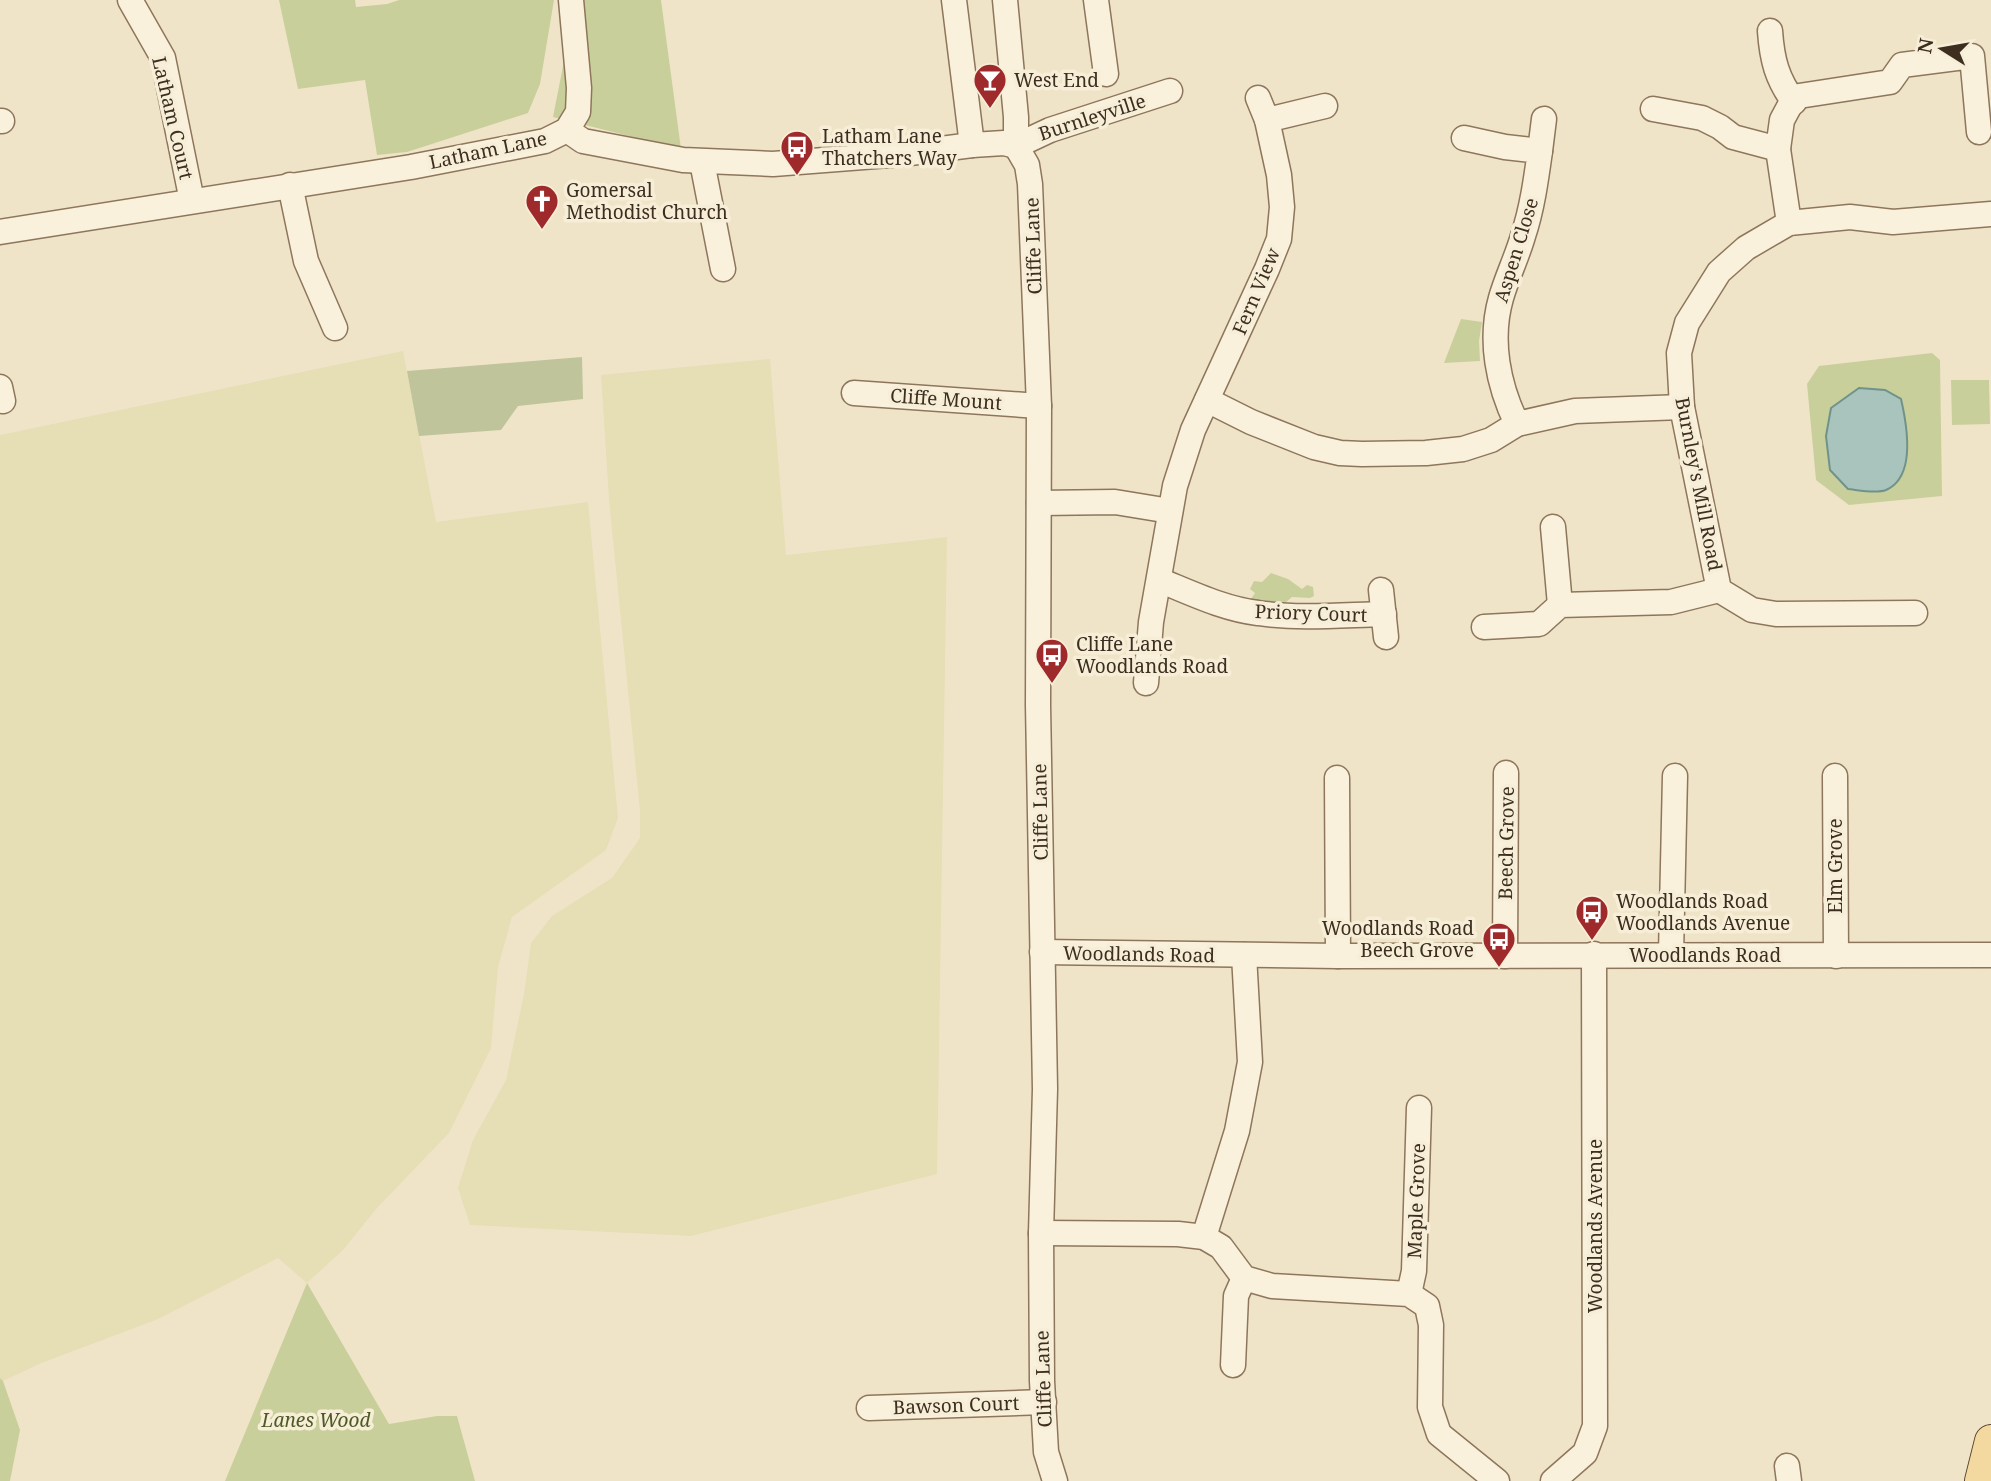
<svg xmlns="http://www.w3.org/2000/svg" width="1991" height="1481" viewBox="0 0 1991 1481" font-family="'Noto Serif',serif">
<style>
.farmland{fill:#e6deb5}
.green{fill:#c9cf9b}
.cemetery{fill:#bfc49a}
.water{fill:#a9c4bc;stroke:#6f938a;stroke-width:2}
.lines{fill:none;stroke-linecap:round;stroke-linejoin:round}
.minor-casing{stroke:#8d765c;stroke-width:27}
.major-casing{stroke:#5b4430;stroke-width:34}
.minor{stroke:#faf1dc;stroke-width:24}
.major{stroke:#f3d9a0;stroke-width:32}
.labels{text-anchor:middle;stroke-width:7;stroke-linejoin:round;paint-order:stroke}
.poi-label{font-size:19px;fill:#3d2e20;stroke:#f7eed8;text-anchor:start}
.street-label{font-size:19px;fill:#3d2e20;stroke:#f7eed8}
.park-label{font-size:19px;font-style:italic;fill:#4d5a26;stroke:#f7eed8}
</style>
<rect width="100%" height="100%" fill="#f0e4c8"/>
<g class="farmland">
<polygon points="403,351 436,522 588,502 618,818 606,850 512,917 498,967 491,1048 449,1133 377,1208 343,1250 307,1283 278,1258 158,1319 39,1364 3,1381 0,1378 0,435"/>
<polygon points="770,359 786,555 947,537 937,1174 691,1236 470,1225 458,1188 473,1140 506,1080 524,994 531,943 552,916 612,878 640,838 640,811 609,499 601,375"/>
</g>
<g class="green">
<polygon points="279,0 355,0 356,7 387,4 399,0 554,0 540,84 528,113 407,152 377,155 365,80 298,89"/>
<polygon points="576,0 661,0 681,149 553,117"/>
<polygon points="1461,319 1482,322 1479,341 1480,361 1444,363"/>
<polygon points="1932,353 1940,360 1942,496 1849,505 1816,480 1807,384 1819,366"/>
<polygon points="1989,380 1990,424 1952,425 1951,380"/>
<polygon points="1271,573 1288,579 1302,589 1307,585 1313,587 1314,596 1310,598 1292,597 1285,603 1262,602 1251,599 1255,593 1250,589 1254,581 1262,582"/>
<polygon points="307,1283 389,1424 437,1416 457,1416 475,1481 225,1481"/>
<polygon points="0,1378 3,1381 20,1430 10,1481 0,1481"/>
</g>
<polygon class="cemetery" points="582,357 583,399 518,406 501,430 419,436 407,371"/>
<path class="water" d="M1859,388L1885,390L1901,399C1907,425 1916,477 1886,490C1876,494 1858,490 1848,489L1830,470L1826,436L1831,408Z"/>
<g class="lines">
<defs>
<g id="minor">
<polyline points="130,0 163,58 192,201"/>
<polyline points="954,0 972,145"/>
<polyline points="1005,0 1016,117 1016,146"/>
<polyline points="1096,0 1106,74"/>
<path d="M1770,31C1772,60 1777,79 1794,102"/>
<polyline points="1258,98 1267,120"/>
<polyline points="1653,109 1702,118 1720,127 1733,137 1778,149 1789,223"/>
<polyline points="0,121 2,121"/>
<polyline points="567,130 583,141 683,160 773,164 902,154 972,145 1004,143 1016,146"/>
<path d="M1464,138L1505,147L1540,151C1536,180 1532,209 1523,236C1517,257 1507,277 1501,298C1489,340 1498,385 1517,424"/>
<polyline points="1016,146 1027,165 1030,184 1039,406 1038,705 1045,1089 1041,1233 1042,1381 1046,1452 1055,1481"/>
<polyline points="1016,146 1050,130 1170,91"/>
<polyline points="1778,149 1782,120 1789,107 1799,96 1890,82 1902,65 1972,56 1979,132"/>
<polyline points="1540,151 1544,119"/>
<polyline points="702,162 723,269"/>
<polyline points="290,185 306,261 335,328"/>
<polyline points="0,232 411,167 545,141 567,130 578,112 579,88 571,0"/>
<polyline points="0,387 3,401"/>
<polyline points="854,393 1039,406"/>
<polyline points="1207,400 1251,422 1314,447 1340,453 1362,454 1426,453 1463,449 1491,440 1517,424 1575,411 1682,407"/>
<polyline points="1039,503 1115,502 1170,511"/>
<polyline points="1553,527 1560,605"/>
<path d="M1159,580C1191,593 1224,609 1258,613C1299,619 1342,615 1384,614"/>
<polyline points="1381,590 1386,637"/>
<polyline points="1915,613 1776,614 1752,610 1719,590 1682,407 1679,353 1687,323 1719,272 1746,248 1789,223 1850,217 1893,222 1991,214"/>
<polyline points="1484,627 1539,624 1560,605 1671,602 1719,590"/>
<polyline points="1146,683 1151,622 1175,486 1193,430 1267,269 1279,239 1282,207 1279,175 1267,120 1325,106"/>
<polyline points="1835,776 1836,956"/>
<polyline points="1337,778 1338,956"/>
<polyline points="1042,952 1338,956 1991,955"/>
<polyline points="1671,954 1675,776"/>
<polyline points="1505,956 1506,773"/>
<polyline points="1041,1233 1178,1234 1204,1237 1221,1247 1244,1278 1272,1286 1409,1294 1427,1306 1431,1325 1430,1407 1439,1434 1497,1481"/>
<polyline points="1204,1237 1237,1131 1250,1062 1244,955"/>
<polyline points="1409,1294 1414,1271 1419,1108"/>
<polyline points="1233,1365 1236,1296 1244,1278"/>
<polyline points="869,1408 1044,1402"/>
<polyline points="1787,1466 1789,1481"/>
<polyline points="1553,1481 1585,1453 1595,1426 1594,954"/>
</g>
<polyline id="major" points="1981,1481 1991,1441"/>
</defs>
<use href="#minor" class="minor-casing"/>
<use href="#major" class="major-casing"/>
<use href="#minor" class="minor"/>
<use href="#major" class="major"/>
</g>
<defs>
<symbol id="bar-pin" viewBox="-11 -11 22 30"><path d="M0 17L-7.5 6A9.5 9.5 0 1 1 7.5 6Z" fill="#9e2a2b" stroke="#f7eed8"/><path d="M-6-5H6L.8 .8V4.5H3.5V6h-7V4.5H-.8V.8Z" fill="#fff"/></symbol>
<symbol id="bus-pin" viewBox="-11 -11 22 30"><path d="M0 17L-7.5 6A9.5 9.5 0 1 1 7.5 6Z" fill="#9e2a2b" stroke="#f7eed8"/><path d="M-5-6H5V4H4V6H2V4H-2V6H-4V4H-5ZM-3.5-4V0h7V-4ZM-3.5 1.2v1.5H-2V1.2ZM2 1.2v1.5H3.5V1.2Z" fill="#fff"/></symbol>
<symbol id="church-pin" viewBox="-11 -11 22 30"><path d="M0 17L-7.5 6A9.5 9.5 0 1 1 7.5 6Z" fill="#9e2a2b" stroke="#f7eed8"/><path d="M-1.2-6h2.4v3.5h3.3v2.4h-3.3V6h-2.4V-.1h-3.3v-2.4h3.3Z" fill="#fff"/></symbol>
</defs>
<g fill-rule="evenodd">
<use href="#bar-pin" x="971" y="61" width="38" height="52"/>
<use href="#bus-pin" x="778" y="128" width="38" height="52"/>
<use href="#church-pin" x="523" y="182" width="38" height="52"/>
<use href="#bus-pin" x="1033" y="636" width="38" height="52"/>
<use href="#bus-pin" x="1573" y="893" width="38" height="52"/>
<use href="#bus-pin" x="1480" y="920" width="38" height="52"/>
</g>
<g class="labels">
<g class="poi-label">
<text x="1014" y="87">West End</text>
<text x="822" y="143">Latham Lane<tspan x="822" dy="22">Thatchers Way</tspan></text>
<text x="566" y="197">Gomersal<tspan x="566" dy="22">Methodist Church</tspan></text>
<text x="1076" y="651">Cliffe Lane<tspan x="1076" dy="22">Woodlands Road</tspan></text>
<text x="1616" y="908">Woodlands Road<tspan x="1616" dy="22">Woodlands Avenue</tspan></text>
<text x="1474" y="935" text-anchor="end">Woodlands Road<tspan x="1474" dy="22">Beech Grove</tspan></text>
</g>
<g class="street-label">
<text transform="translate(1092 117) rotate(-18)" y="7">Burnleyville</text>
<text transform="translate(173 118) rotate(77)" y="7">Latham Court</text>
<text transform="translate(488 150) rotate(-12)" y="7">Latham Lane</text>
<text transform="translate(1033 246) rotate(-92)" y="7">Cliffe Lane</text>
<text transform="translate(1516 250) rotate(-73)" y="7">Aspen Close</text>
<text transform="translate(1256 291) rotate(-67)" y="7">Fern View</text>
<text transform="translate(946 399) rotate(4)" y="7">Cliffe Mount</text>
<text transform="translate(1699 484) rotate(79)" y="7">Burnley's Mill Road</text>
<text transform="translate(1311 613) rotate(2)" y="7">Priory Court</text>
<text transform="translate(1040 812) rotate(-91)" y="7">Cliffe Lane</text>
<text transform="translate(1506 843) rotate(-89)" y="7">Beech Grove</text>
<text transform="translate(1835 866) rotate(-90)" y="7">Elm Grove</text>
<text transform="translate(1139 954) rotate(1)" y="7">Woodlands Road</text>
<text x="1705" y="962">Woodlands Road</text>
<text transform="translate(1416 1201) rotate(-88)" y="7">Maple Grove</text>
<text transform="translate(1595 1226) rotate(-90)" y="7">Woodlands Avenue</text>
<text transform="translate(1043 1379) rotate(-92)" y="7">Cliffe Lane</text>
<text transform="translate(956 1405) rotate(-2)" y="7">Bawson Court</text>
</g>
<g class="park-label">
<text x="316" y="1427">Lanes Wood</text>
</g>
</g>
<g transform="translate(1942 49) rotate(281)" stroke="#f7eed8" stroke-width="5" paint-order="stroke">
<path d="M0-5L12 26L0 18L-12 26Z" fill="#3d2e20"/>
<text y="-10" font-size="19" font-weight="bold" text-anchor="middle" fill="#3d2e20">N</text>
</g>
</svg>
